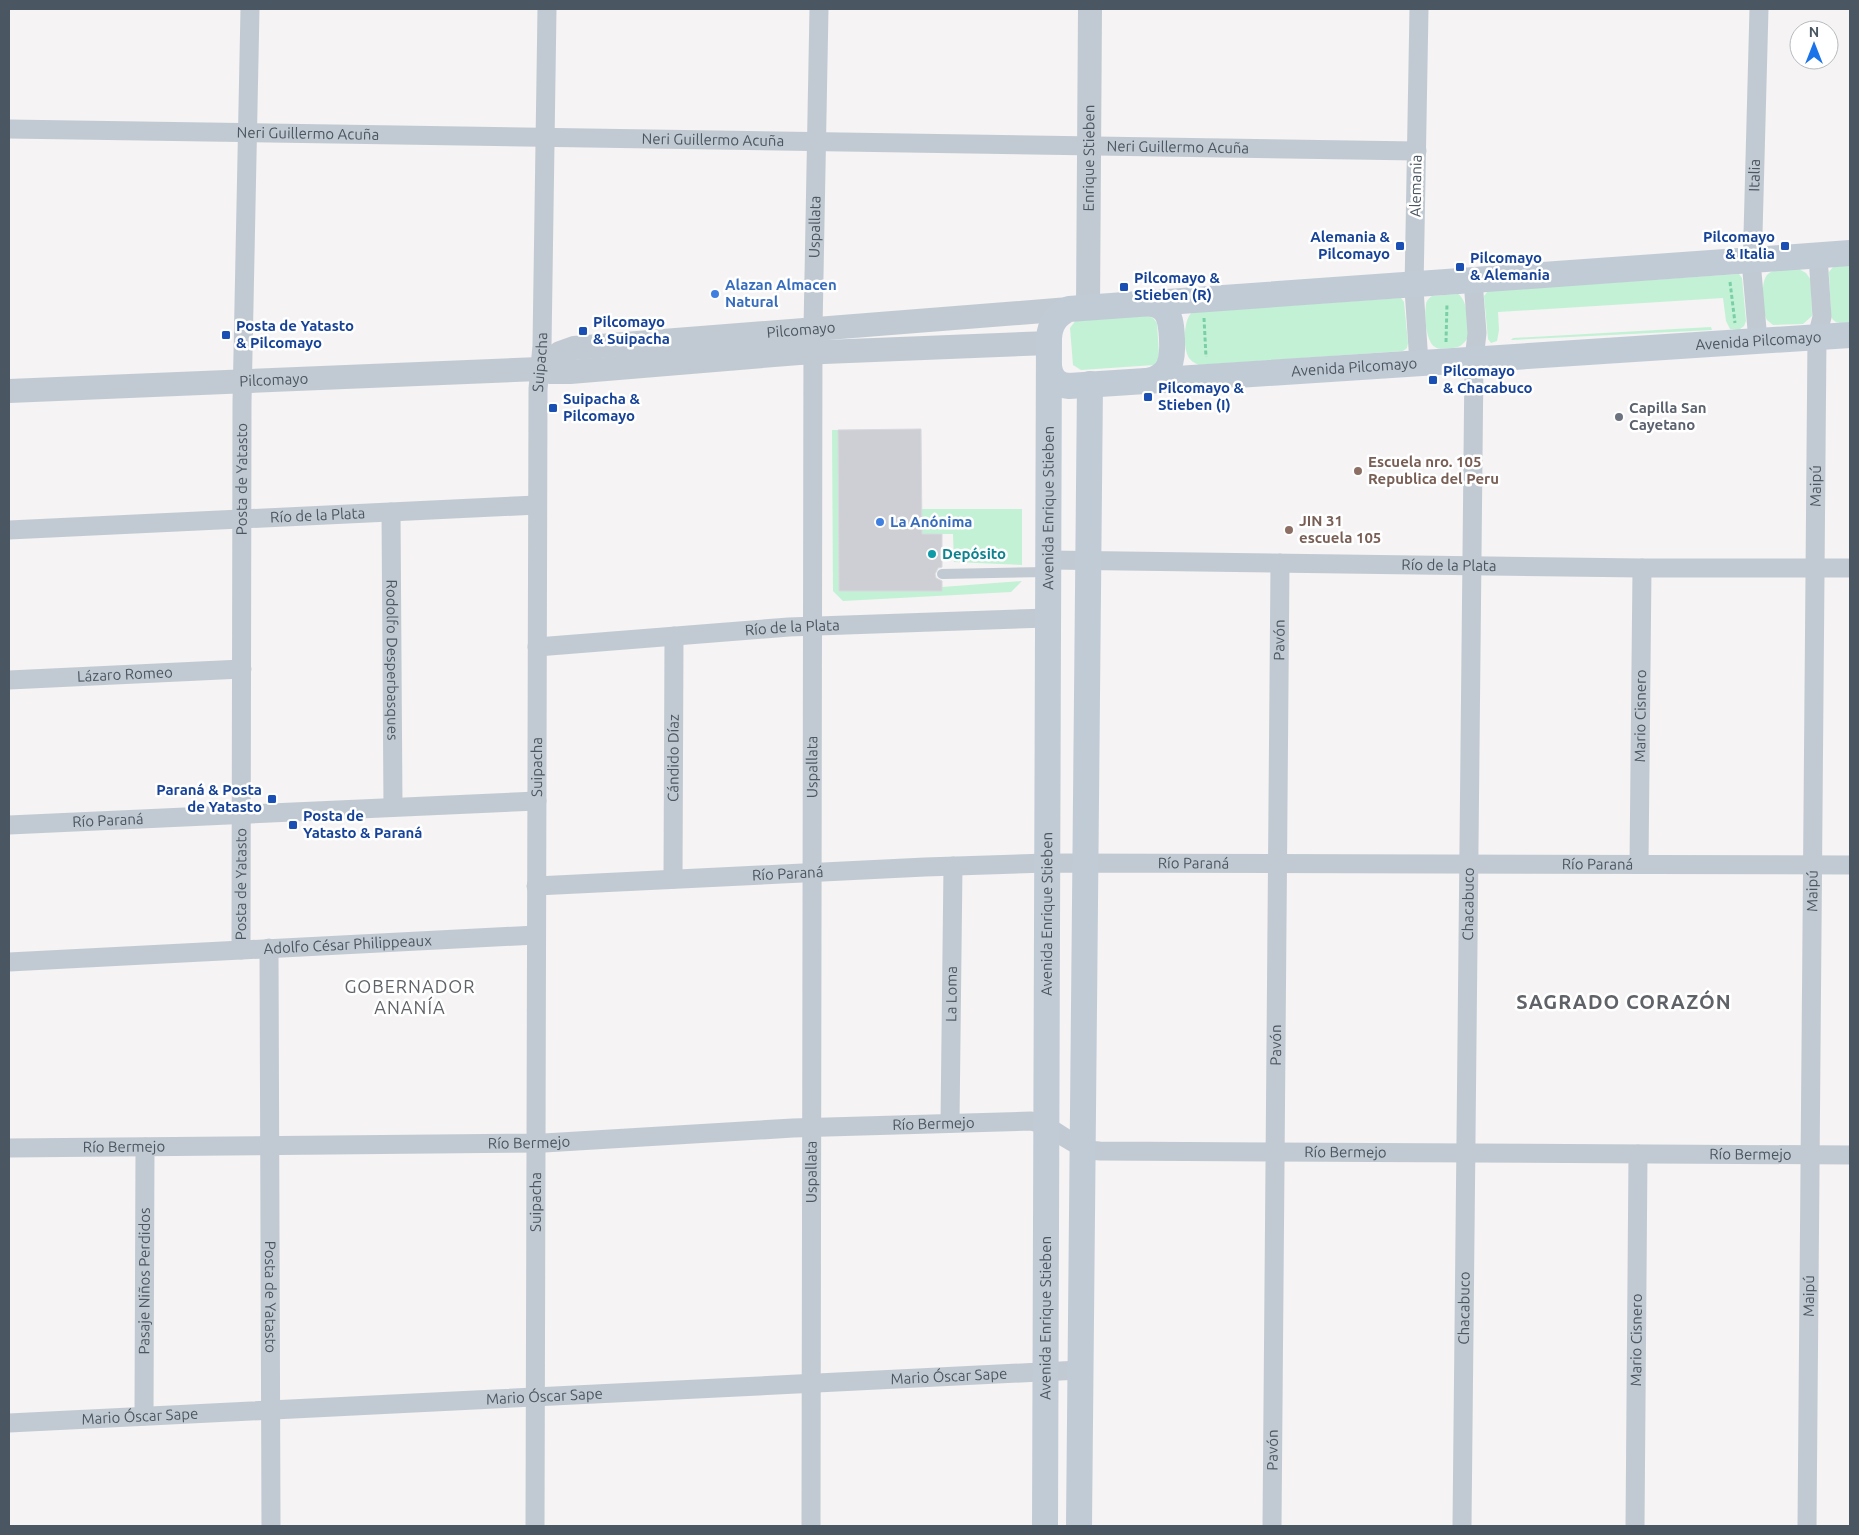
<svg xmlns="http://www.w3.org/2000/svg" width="1859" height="1535" viewBox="0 0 1859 1535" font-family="Ubuntu,sans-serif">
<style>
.green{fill:#c3f1d5}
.building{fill:#cdcfd5;stroke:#d7d9de}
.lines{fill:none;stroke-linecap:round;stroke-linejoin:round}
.path{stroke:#7ad0a6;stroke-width:3;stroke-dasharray:4 2.5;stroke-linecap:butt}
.service{stroke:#c1cad2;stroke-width:10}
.minor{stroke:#c1cad2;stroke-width:19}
.tertiary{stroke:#c1cad2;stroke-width:24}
.secondary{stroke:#c1cbd6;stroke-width:26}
.transit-dot{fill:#1a4fb4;stroke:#fff;stroke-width:2}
.shop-dot{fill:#3f7fe0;stroke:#fff;stroke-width:2}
.worship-dot{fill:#6b7280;stroke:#fff;stroke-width:2}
.education-dot{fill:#8d6e63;stroke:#fff;stroke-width:2}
.culture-dot{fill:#0f9aa8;stroke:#fff;stroke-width:2}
.labels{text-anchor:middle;stroke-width:5;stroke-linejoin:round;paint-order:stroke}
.street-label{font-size:15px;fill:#4a5661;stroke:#fff}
.transit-label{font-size:15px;font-weight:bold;fill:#164399;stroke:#fff;text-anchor:start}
.shop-label{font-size:15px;font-weight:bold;fill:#366cbe;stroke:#fff;text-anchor:start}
.worship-label{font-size:15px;font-weight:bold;fill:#5b616d;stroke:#fff;text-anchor:start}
.education-label{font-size:15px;font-weight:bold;fill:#785e54;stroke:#fff;text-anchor:start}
.culture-label{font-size:15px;font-weight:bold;fill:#0d838f;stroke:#fff;text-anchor:start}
.quarter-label{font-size:18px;letter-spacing:1px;fill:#5f6368;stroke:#fff}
.district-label{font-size:20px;font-weight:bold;letter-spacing:1px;fill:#5f6368;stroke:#fff}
</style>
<rect width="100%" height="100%" fill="#f5f3f3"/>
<g class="green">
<path d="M1850,265V322C1843,323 1834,325 1831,316L1829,272L1833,267Z"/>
<path d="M1799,269L1806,273L1811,280L1812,316L1803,324L1773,325C1771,323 1769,322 1767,320C1762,312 1760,280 1768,274C1775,268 1790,270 1799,269Z"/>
<polygon points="1739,274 1742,278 1746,321 1744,326 1739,330 1730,329 1726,321 1723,298 1498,312 1499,330 1497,341 1491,343 1488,339 1484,296 1488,291"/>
<path d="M1458,294C1468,300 1470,328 1467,339C1462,346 1458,348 1450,348C1445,348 1439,350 1435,347C1426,342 1424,315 1426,305C1426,301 1429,298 1432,296Z"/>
<path d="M1401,298L1404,302L1408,343L1407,348L1403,351L1199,365C1195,363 1192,362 1189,358C1183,349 1183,320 1192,312Z"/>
<polygon points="1144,314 1153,318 1157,323 1159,354 1158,360 1154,365 1081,370 1073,365 1070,328 1076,320"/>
<polygon points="1711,327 1712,330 1511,340 1513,338"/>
<polygon points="832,430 838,430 839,591 942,591 942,587 1022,581 1011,592 843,601 833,591"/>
<polygon points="922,509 1022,509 1022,565 954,562 953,534 922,534"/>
</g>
<polygon class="building" points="921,429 922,534 942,534 942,567 938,568 935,574 936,578 942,581 942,591 839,591 838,430"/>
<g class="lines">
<g class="path">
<polyline points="1730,282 1735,323"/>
<polyline points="1204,318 1206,357"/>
<polyline points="1446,342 1447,303"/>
</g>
<polyline class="service" points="942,574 1048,572"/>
<g class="minor">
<polyline points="1419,9 1414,289 1419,363"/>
<path id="s1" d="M9,129L1417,151"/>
<path id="s2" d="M1758,341L1752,272L1759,9"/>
<path id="s3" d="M391,512L393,807"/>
<path id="s4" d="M9,530L537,505"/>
<path id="s5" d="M1049,560L1642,568H1850"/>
<path id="s6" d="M537,647L789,627L1048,618"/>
<path id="s7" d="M9,680L242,669"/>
<path id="s8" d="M9,825L537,801"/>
<path id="s9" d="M1639,864L1642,568"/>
<path id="s10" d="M673,879L674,636"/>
<path id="s11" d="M536,886L925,867L1047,863L1850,865"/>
<path id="s12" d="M269,948L271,1526"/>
<path id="s13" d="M241,950L242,403L250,9"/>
<path id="s14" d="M9,962L536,935"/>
<path id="s15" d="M950,1123L953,866"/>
<path id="s16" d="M9,1148L544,1143L793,1128L1031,1121C1056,1126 1073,1150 1100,1151L1850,1155"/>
<path id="s17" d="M144,1416L145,1147"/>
<path id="s18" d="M9,1423L1080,1370"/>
<path id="s19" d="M535,1526L538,389L542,346L547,9"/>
<path id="s20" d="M811,1526L813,329L819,9"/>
<path id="s21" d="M1272,1526L1280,563"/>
<path id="s22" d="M1462,1526L1474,360L1477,333L1473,280"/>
<path id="s23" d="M1635,1526L1638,1154"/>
<path id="s24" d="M1807,1526L1817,337L1822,317L1818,256"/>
</g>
<g class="tertiary">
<path id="s25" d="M1088,307L1090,9"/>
<path id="s26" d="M539,369L560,353L574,348L1069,309"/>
<path id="s27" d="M9,391L539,369L551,372H570L799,353L1049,343"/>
</g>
<g class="secondary">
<path d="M1143,303C1169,303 1171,318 1172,339C1173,359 1171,376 1148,381"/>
<path id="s28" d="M1049,367C1051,379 1057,385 1069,386L1850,335"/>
<path id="s29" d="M1045,1526L1049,338C1050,324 1056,315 1069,309L1850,253"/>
<polyline points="1079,1526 1090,384"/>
</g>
</g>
<g class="transit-dot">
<rect x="1395" y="241" width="10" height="10" rx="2.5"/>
<rect x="1780" y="241" width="10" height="10" rx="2.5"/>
<rect x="1455" y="262" width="10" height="10" rx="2.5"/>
<rect x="1119" y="282" width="10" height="10" rx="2.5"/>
<rect x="578" y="326" width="10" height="10" rx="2.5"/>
<rect x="221" y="330" width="10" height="10" rx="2.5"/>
<rect x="1428" y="375" width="10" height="10" rx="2.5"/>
<rect x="1143" y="392" width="10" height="10" rx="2.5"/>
<rect x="548" y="403" width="10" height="10" rx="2.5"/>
<rect x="267" y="794" width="10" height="10" rx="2.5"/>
<rect x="288" y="820" width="10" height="10" rx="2.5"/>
</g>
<g class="shop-dot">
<circle cx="715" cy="294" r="5"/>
<circle cx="880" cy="522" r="5"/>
</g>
<circle class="worship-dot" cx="1619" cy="417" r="5"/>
<g class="education-dot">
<circle cx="1358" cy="471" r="5"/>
<circle cx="1289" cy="530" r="5"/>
</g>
<circle class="culture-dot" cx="932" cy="554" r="5"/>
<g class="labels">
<g class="street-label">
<text dy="5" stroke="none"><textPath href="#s1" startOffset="299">Neri Guillermo Acuña</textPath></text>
<text dy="5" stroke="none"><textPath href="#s1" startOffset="704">Neri Guillermo Acuña</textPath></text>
<text dy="5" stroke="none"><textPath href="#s1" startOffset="1169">Neri Guillermo Acuña</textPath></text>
<text dy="5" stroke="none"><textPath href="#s25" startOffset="149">Enrique Stieben</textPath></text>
<text dy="5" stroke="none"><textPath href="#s2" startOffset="166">Italia</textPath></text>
<text transform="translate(1416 186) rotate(-89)" y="5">Alemania</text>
<text dy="5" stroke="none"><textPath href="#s20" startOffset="1299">Uspallata</textPath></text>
<text dy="5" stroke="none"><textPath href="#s26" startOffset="269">Pilcomayo</textPath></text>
<text dy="5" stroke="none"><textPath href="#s28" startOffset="721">Avenida Pilcomayo</textPath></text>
<text dy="5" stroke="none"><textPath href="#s19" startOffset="1164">Suipacha</textPath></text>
<text dy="5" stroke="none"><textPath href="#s28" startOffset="316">Avenida Pilcomayo</textPath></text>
<text dy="5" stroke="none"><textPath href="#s27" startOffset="265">Pilcomayo</textPath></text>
<text dy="5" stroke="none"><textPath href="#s13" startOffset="471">Posta de Yatasto</textPath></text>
<text dy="5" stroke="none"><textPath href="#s24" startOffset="1040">Maipú</textPath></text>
<text dy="5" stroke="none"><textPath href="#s29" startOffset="1018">Avenida Enrique Stieben</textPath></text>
<text dy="5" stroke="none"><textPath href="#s4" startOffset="309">Río de la Plata</textPath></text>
<text dy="5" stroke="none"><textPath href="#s5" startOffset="400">Río de la Plata</textPath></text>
<text dy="5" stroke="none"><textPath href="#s6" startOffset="256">Río de la Plata</textPath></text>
<text dy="5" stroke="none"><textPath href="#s21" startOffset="886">Pavón</textPath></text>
<text dy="5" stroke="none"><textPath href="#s3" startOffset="148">Rodolfo Desperbasques</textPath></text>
<text dy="5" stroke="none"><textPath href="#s7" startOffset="116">Lázaro Romeo</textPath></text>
<text dy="5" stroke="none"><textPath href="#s9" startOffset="148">Mario Cisnero</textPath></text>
<text dy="5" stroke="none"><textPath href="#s10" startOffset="121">Cándido Díaz</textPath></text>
<text dy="5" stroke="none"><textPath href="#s19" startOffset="759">Suipacha</textPath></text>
<text dy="5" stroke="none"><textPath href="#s20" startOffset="759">Uspallata</textPath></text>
<text dy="5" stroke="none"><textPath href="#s8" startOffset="99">Río Paraná</textPath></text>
<text dy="5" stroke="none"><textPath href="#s11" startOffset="658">Río Paraná</textPath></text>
<text dy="5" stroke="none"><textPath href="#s11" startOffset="1062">Río Paraná</textPath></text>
<text dy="5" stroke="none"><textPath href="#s11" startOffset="252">Río Paraná</textPath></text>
<text dy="5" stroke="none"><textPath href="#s13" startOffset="66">Posta de Yatasto</textPath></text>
<text dy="5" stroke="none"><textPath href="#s24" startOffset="635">Maipú</textPath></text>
<text dy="5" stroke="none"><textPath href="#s22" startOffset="622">Chacabuco</textPath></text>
<text dy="5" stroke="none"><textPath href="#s29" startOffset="612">Avenida Enrique Stieben</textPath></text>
<text dy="5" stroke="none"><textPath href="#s14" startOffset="339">Adolfo César Philippeaux</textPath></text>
<text dy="5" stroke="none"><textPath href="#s15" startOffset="129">La Loma</textPath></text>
<text dy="5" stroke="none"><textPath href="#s21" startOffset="481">Pavón</textPath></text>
<text dy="5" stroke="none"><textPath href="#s16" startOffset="925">Río Bermejo</textPath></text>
<text dy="5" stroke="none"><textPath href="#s16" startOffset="520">Río Bermejo</textPath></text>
<text dy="5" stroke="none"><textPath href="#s16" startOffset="115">Río Bermejo</textPath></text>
<text dy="5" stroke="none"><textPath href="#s16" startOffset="1344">Río Bermejo</textPath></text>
<text dy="5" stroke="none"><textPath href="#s16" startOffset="1749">Río Bermejo</textPath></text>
<text dy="5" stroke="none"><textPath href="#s20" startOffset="354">Uspallata</textPath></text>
<text dy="5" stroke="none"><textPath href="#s19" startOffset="324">Suipacha</textPath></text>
<text dy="5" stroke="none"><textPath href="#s17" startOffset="135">Pasaje Niños Perdidos</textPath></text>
<text dy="5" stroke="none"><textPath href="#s24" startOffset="230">Maipú</textPath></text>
<text dy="5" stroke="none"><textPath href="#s12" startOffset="349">Posta de Yatasto</textPath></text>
<text dy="5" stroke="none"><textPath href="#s22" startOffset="218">Chacabuco</textPath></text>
<text dy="5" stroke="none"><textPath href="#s29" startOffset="208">Avenida Enrique Stieben</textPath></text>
<text dy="5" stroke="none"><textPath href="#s23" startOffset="186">Mario Cisnero</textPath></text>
<text dy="5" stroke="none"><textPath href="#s18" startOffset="941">Mario Óscar Sape</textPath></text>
<text dy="5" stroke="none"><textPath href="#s18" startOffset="536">Mario Óscar Sape</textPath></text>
<text dy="5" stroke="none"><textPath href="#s18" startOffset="131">Mario Óscar Sape</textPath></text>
<text dy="5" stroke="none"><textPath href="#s21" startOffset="76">Pavón</textPath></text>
</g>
<g class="transit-label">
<text x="1390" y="242" text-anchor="end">Alemania &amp;<tspan x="1390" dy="17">Pilcomayo</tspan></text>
<text x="1775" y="242" text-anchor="end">Pilcomayo<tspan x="1775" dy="17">&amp; Italia</tspan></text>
<text x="1470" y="263">Pilcomayo<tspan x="1470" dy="17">&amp; Alemania</tspan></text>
<text x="1134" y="283">Pilcomayo &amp;<tspan x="1134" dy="17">Stieben (R)</tspan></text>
<text x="593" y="327">Pilcomayo<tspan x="593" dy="17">&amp; Suipacha</tspan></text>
<text x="236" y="331">Posta de Yatasto<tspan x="236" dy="17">&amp; Pilcomayo</tspan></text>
<text x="1443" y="376">Pilcomayo<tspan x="1443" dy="17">&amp; Chacabuco</tspan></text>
<text x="1158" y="393">Pilcomayo &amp;<tspan x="1158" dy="17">Stieben (I)</tspan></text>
<text x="563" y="404">Suipacha &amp;<tspan x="563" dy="17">Pilcomayo</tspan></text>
<text x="262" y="795" text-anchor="end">Paraná &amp; Posta<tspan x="262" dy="17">de Yatasto</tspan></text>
<text x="303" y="821">Posta de<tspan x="303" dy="17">Yatasto &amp; Paraná</tspan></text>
</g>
<g class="shop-label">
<text x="725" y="290">Alazan Almacen<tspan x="725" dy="17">Natural</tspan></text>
<text x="890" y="527">La Anónima</text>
</g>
<g class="worship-label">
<text x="1629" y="413">Capilla San<tspan x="1629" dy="17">Cayetano</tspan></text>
</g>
<g class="education-label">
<text x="1368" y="467">Escuela nro. 105<tspan x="1368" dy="17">Republica del Peru</tspan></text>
<text x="1299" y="526">JIN 31<tspan x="1299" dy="17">escuela 105</tspan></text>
</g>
<g class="culture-label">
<text x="942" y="559">Depósito</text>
</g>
<g class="quarter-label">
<text x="410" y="993">GOBERNADOR<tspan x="410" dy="21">ANANÍA</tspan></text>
</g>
<g class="district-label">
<text x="1624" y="1009">SAGRADO CORAZÓN</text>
</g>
</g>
<rect width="1859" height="1535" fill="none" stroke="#4a5661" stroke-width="20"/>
<g transform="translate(1814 45)"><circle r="24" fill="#ffffff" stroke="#b7bbc0"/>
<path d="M0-4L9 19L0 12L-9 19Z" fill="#1a73e8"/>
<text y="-8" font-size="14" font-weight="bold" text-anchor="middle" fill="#4a5661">N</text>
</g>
</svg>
